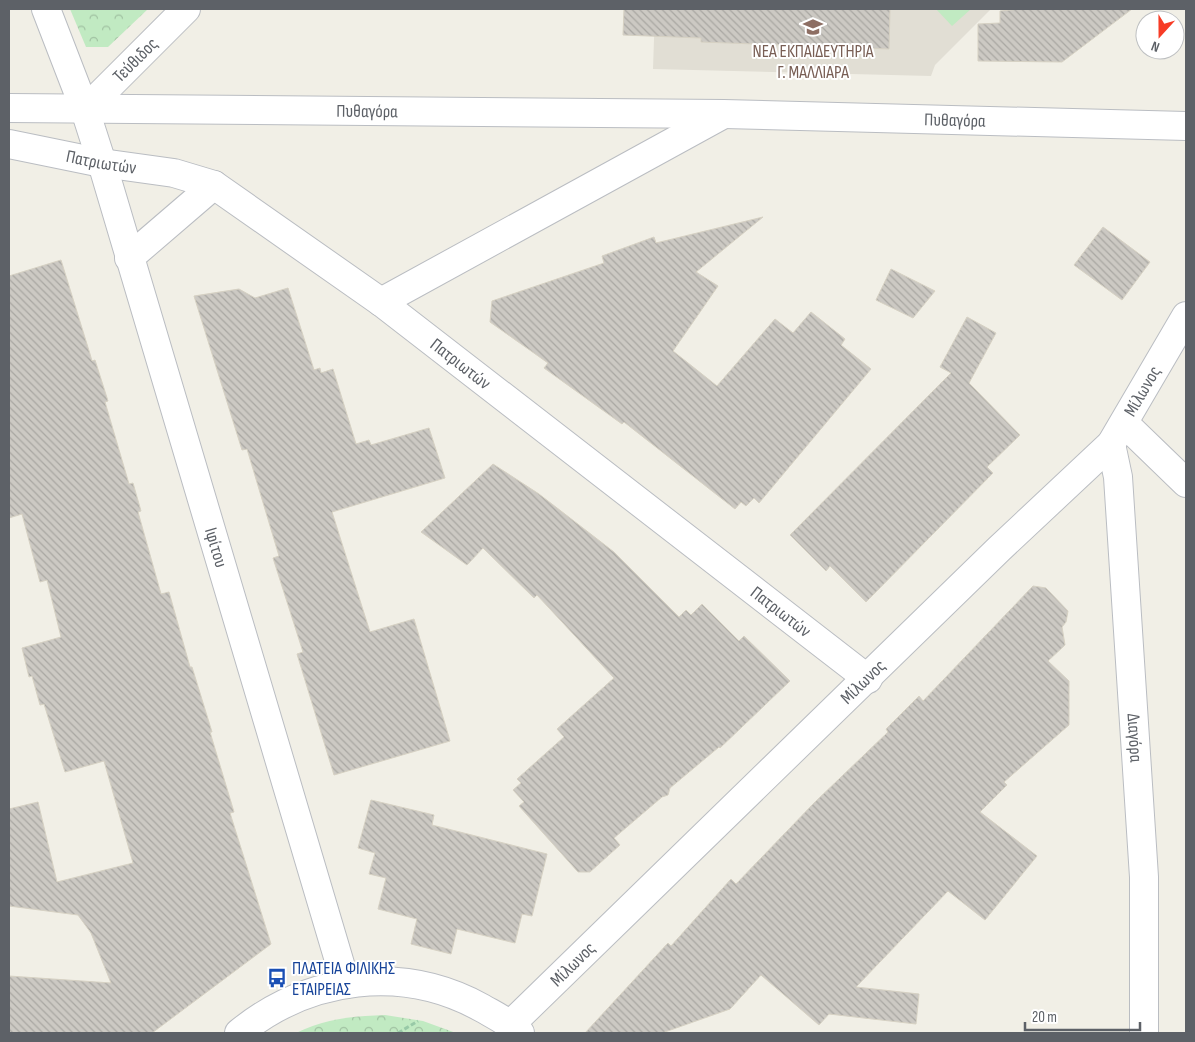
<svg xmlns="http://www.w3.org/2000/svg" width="1195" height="1042" viewBox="0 0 1195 1042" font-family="'Sofia Sans Condensed',sans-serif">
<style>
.education{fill:#e1ded4}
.forest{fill:url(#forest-crowns)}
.pitch{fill:#c1eac2}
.building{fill:url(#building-back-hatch);stroke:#d6d1c3}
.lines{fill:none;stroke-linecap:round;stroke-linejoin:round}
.minor-casing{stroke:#babdc2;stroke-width:30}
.path{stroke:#98c9a7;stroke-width:3;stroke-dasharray:5 2.5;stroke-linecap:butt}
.minor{stroke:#fff;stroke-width:28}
.labels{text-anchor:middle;stroke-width:4;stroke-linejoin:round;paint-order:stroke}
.education-label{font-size:18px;fill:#785e54;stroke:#fff}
.street-label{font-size:18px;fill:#5d6167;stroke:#fff}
.transit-label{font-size:18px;fill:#164399;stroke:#fff;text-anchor:start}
</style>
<defs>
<pattern id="forest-crowns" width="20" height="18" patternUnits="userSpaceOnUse" patternTransform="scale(1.25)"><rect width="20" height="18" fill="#c1eac2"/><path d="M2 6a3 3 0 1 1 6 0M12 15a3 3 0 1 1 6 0" fill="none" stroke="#a0c1a1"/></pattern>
<pattern id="building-back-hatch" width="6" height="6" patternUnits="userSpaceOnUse" patternTransform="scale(1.25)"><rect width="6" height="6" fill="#ccc9c3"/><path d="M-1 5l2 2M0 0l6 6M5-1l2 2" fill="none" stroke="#a9a7a2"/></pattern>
</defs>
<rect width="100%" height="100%" fill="#f1efe6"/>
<polygon class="education" points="655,9 991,9 935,65 931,76 653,69"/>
<g class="forest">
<polygon points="70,9 148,9 108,47 86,47"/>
<path d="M385,1015L423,1021L456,1033H296C324,1019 353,1016 385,1015Z"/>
</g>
<polygon class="pitch" points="936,9 971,9 952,26"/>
<g class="building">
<polygon points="624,9 890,9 889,49 701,42 701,38 623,35"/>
<polygon points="1020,9 1132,9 1062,62 978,61 978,24 1000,23 1000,11"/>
<polygon points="763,217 696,272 718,286 673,351 717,386 775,319 793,333 811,312 845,339 841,345 871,369 759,503 754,498 746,506 741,502 735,509 624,422 622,424 544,368 548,363 490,322 492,301 604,263 602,256 654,237 656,243"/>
<polygon points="1103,227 1150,262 1122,300 1074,265"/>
<polygon points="61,260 90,354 92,361 95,360 108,401 105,402 129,484 133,483 141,511 138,512 161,594 169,592 190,667 192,667 212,732 210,732 234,812 230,813 271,944 152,1033 9,1033 9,976 111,983 91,933 78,915 9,906 9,809 38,802 57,882 133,863 104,761 65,772 44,704 40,705 32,676 29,677 22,648 61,637 47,580 40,582 22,514 9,518 9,276"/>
<polygon points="891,269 935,291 913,318 876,300"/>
<polygon points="288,288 314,370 320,368 321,373 333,369 356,444 369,440 371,445 429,428 445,478 332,512 370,632 414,619 450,741 334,775 297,654 303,652 273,558 279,556 247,449 242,450 194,296 239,289 255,298"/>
<polygon points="967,317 996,333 969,383 1020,435 987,467 993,473 866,602 830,566 826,571 790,535 951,373 940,367"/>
<polygon points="493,464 539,494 614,552 679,617 686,610 691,615 702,604 739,641 744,636 790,681 720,748 719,747 670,788 668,795 662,797 614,838 620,845 590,872 578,872 519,806 524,802 513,790 521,783 517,779 564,737 557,729 614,678 537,595 534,598 483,548 467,565 421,532"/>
<polygon points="1033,586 1046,588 1068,611 1066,622 1062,627 1065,645 1048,661 1069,681 1069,725 1004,782 1007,785 980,812 1037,856 985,920 948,891 856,987 919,994 916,1024 829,1014 819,1025 761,975 730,1009 662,1033 585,1033 668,943 671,946 731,879 736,884 815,802 888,732 886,729 919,696 923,701"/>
<polygon points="371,800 434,815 432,825 547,854 532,916 522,914 515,943 457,929 451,954 411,944 417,919 378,909 386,878 369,874 375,853 358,848"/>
</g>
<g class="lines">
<defs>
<g id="minor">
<path id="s1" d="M46,9L85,110L102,163L346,984"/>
<path id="s2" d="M9,108L724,114L1186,126"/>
<path id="s3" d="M85,110L186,9"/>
<path id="s4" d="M9,144L102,163L174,173L214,185L381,302L868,679"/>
<polyline points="129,258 214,185"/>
<polyline points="381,302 722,115"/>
<polyline points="1124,423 1186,483"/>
<path id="s5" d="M1111,444L1118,477L1144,877V1033"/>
<path id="s6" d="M511,1024L999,549L1111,444L1186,316"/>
<path d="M239,1033C309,976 403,964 482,1008C496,1016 509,1022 520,1033"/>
</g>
</defs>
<use href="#minor" class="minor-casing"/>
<polyline class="path" points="398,1033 418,1021"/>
<use href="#minor" class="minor"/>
</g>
<defs>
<symbol id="school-bare" viewBox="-9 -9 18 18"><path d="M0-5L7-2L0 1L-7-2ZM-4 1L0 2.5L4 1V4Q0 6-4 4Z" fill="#8d6e63" stroke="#fff" stroke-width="2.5" paint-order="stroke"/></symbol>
<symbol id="bus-bare" viewBox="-9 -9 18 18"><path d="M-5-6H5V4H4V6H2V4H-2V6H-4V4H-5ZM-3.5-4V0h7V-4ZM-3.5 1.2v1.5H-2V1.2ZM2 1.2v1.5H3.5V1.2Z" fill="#1a4fb4" stroke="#fff" stroke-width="2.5" paint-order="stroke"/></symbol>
</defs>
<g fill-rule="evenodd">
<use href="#school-bare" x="799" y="13" width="28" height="28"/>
<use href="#bus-bare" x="263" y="964" width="28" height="28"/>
</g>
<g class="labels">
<g class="education-label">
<text x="813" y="57">ΝΕΑ ΕΚΠΑΙΔΕΥΤΗΡΙΑ<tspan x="813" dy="21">Γ. ΜΑΛΛΙΑΡΑ</tspan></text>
</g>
<g class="street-label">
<text dy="6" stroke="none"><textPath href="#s3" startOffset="71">Τεύθιδος</textPath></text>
<text dy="6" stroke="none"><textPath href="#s2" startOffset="358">Πυθαγόρα</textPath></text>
<text dy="6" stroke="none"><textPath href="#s2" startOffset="946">Πυθαγόρα</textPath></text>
<text dy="6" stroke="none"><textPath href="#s4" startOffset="94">Πατριωτών</textPath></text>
<text dy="6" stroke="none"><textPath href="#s4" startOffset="514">Πατριωτών</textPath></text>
<text dy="6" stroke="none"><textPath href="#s6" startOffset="896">Μίλωνος</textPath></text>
<text dy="6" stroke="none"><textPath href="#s1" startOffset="565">Ιφίτου</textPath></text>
<text dy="6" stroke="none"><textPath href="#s4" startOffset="919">Πατριωτών</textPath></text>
<text dy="6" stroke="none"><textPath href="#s6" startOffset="491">Μίλωνος</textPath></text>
<text dy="6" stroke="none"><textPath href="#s5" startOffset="295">Διαγόρα</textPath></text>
<text dy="6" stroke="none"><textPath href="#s6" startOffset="86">Μίλωνος</textPath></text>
</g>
<g class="transit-label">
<text x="292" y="974">ΠΛΑΤΕΙΑ ΦΙΛΙΚΗΣ<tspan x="292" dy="21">ΕΤΑΙΡΕΙΑΣ</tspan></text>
</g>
</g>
<rect width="1195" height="1042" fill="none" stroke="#5d6167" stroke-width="20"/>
<g transform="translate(1160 35) rotate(201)"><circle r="24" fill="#ffffff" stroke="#bec0c2"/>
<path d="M0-4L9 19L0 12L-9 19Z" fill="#f73c26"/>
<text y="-8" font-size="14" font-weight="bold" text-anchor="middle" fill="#5d6167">N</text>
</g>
<path d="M1025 1022v8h115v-8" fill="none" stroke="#5d6167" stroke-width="2.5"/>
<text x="1032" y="1022" font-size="15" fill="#5d6167" stroke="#ffffff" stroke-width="4" paint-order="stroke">20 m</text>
</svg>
